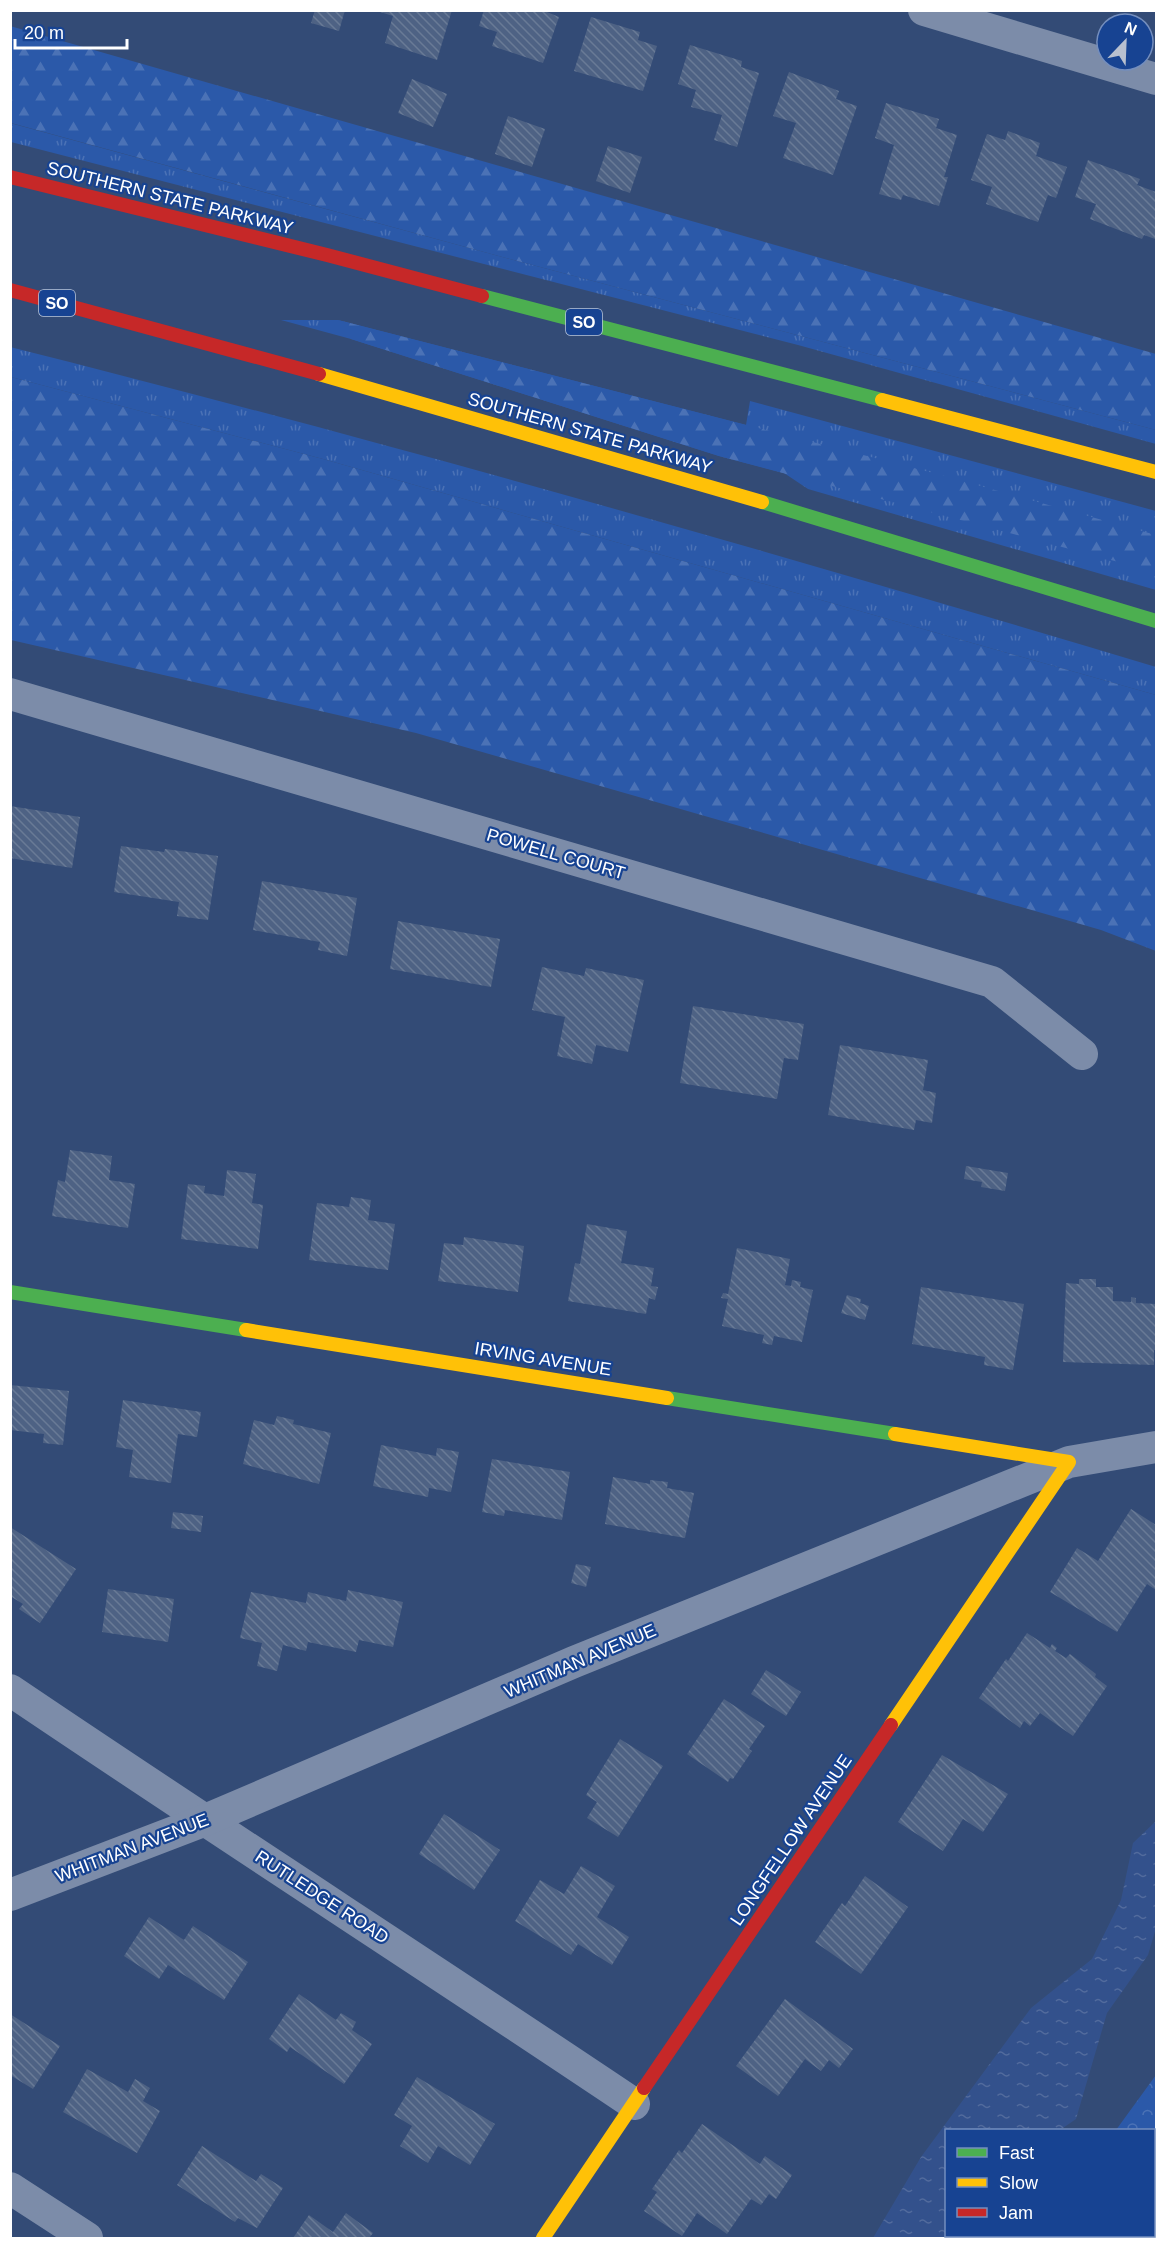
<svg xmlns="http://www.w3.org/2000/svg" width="1167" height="2249" viewBox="0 0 1167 2249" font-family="Arial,sans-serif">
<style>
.grass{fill:url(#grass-tufts)}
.forest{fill:url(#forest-firs)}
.park{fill:url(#park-crowns)}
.water{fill:url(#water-ripples)}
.building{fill:url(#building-back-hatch)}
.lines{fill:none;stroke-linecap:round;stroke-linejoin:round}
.street{stroke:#7c8ca9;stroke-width:32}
.fast{stroke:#4caf50;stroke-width:14}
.slow{stroke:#ffc107;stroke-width:14}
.jam{stroke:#c62828;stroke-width:14}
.labels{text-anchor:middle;stroke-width:4.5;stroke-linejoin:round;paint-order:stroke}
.shield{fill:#174392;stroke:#b9c7de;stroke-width:1.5}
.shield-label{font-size:16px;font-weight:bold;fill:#fff}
.street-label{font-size:18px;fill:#fff;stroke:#174392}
</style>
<defs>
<pattern id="grass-tufts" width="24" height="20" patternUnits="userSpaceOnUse" patternTransform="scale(1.5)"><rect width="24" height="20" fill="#2b59a9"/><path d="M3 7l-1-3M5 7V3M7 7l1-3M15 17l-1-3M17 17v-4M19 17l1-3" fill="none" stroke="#4b72b6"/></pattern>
<pattern id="forest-firs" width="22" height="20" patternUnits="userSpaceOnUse" patternTransform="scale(1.5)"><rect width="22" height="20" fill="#2b59a9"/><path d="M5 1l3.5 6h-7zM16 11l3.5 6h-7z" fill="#4b72b6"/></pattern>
<pattern id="park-crowns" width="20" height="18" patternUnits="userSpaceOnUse" patternTransform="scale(1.5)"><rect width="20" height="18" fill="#2b59a9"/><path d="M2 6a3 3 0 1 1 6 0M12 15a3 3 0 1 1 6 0" fill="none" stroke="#4b72b6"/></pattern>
<pattern id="water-ripples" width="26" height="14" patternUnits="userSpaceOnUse" patternTransform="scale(1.5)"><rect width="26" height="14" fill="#33518c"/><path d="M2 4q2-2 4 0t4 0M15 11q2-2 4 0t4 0" fill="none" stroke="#526b9d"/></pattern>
<pattern id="building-back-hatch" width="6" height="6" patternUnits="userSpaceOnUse" patternTransform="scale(1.5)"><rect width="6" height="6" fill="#4e6284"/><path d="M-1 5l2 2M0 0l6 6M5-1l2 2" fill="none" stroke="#697a96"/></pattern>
</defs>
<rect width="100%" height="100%" fill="#334b76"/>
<g class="grass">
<polygon points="10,123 506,258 1156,430 1156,444 798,345 11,142"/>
<polygon points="281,320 338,320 746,425 750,401 1156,511 1156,590 808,489 784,473 719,456 351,339"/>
<path d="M10,347C395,444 777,553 1156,667V695L323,459L11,377Z"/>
</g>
<g class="forest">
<polygon points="10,26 1156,354 1156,430 506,258 11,123"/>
<polygon points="338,320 941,475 1156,535 1156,572 719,456 351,339"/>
<polygon points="11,377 323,459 1156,695 1156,951 1101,930 416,733 11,640"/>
</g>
<polygon class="park" points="1156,2075 1156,2238 1039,2238 1041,2236 1154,2236 1154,2130 1116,2130"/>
<polygon class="water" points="1156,1821 1156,1928 1148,1955 1107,2013 1076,2119 1060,2130 946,2130 946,2236 976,2236 975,2238 873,2238 921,2157 1031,2008 1092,1959 1121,1900 1133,1843"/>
<g class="building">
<polygon points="315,10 345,10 339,31 311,23"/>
<polygon points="452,10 437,60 385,43 393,16 377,11"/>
<polygon points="484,10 542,10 559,17 543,63 492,46 497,32 479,26"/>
<polygon points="591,17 640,32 638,40 657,46 643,91 574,71"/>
<polygon points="690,45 742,61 741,67 759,73 737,147 714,140 722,115 691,107 696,90 678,84"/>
<polygon points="789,72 839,91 836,99 857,106 833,175 783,158 796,123 773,116"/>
<polygon points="412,79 447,94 433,127 398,113"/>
<polygon points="886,103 939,119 936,128 957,135 944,177 948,177 939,206 903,195 901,200 879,194 894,145 875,138"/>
<polygon points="508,116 545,129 532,167 495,154"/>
<polygon points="1008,131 1040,143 1036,156 1067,167 1056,198 1048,195 1038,222 986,204 992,187 971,180 987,134 1005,140"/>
<polygon points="608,146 642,157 630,193 596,181"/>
<polygon points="1088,160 1140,179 1137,185 1156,192 1156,235 1155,239 1144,235 1142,239 1090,219 1096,204 1075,197"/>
<polygon points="10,806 80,817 72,868 10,858"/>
<polygon points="121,846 164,852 165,849 218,856 208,920 177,916 179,902 114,892"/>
<polygon points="262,881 357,898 347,956 318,950 320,942 253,930"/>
<polygon points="398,921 500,939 491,987 390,969"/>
<polygon points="542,967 584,976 586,968 644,980 628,1052 596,1045 592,1064 557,1056 565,1017 532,1010"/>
<polygon points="693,1006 804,1024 798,1060 784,1058 777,1099 680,1083"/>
<polygon points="840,1045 928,1060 923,1090 936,1093 932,1123 916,1120 914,1130 828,1115"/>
<polygon points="70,1150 112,1156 109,1180 135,1184 128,1228 52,1216 58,1180 65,1182"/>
<polygon points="966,1166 1008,1173 1005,1191 981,1187 982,1182 964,1179"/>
<polygon points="227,1170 256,1174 252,1203 263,1205 258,1249 181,1239 188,1184 205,1186 204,1193 224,1196"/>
<polygon points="351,1197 371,1200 368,1220 395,1224 388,1270 309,1260 317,1203 349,1207"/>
<polygon points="587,1224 627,1231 621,1263 654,1268 651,1286 658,1287 655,1300 649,1298 646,1314 568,1301 575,1263 580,1264"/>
<polygon points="464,1237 524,1246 518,1292 438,1281 444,1243 463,1245"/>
<polygon points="737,1248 790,1259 785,1285 791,1286 792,1280 801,1282 800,1287 813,1290 802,1342 774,1336 772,1345 762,1343 764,1335 722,1326 728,1299 721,1298 723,1293 728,1294"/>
<polygon points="1079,1279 1096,1279 1096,1287 1113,1287 1113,1301 1131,1302 1131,1297 1136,1298 1136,1303 1156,1304 1156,1350 1154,1350 1154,1365 1063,1362 1066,1283 1079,1284"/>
<polygon points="921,1287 1024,1304 1013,1370 984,1365 985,1357 912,1344"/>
<polygon points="847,1295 861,1299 860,1303 869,1306 865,1320 841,1313"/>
<polygon points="10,1385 69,1391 63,1445 43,1443 44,1434 10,1430"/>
<polygon points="123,1400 201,1412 197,1437 178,1434 171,1483 129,1477 133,1450 116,1447"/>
<polygon points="277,1416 294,1420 293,1424 331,1433 319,1484 243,1464 254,1420 274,1425"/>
<polygon points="381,1445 436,1456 437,1448 459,1452 451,1492 429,1488 428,1497 373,1486"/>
<polygon points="492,1459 570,1472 562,1520 505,1510 504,1516 482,1512"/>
<polygon points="613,1477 650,1484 650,1480 668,1482 667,1488 694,1493 685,1538 605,1524"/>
<polygon points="1131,1509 1156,1525 1156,1590 1147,1584 1117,1632 1050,1592 1077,1548 1098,1561"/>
<polygon points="173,1512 203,1516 201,1532 171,1528"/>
<polygon points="10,1527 76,1569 40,1623 19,1609 23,1604 10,1596"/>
<polygon points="576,1564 591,1567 586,1587 571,1583"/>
<polygon points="108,1589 174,1599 168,1642 102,1632"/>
<polygon points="348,1590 403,1602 393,1647 359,1640 356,1652 308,1642 306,1651 283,1645 277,1671 257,1666 262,1643 240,1638 251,1592 306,1603 308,1592 346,1601"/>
<polygon points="1027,1633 1050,1648 1052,1644 1057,1648 1055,1651 1066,1658 1070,1654 1096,1674 1095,1677 1107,1686 1073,1736 1040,1713 1030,1726 1024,1721 1020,1728 979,1698 1006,1659 1008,1661"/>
<polygon points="766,1670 801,1692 786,1716 751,1694"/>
<polygon points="724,1699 765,1726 749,1749 752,1751 733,1779 730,1778 728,1782 687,1754"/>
<polygon points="620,1739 663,1766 618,1837 587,1818 597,1802 586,1795"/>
<polygon points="942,1755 1008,1794 983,1832 963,1819 943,1851 898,1822"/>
<polygon points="444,1814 500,1850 474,1890 419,1854"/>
<polygon points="581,1866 615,1886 597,1917 629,1937 612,1965 578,1944 571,1955 515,1921 540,1880 564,1894"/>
<polygon points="865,1876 908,1907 861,1974 815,1942 842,1903 845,1906"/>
<polygon points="149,1917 184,1940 193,1926 248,1962 224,2000 168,1965 159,1979 124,1956"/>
<polygon points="299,1994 336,2020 341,2013 356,2022 352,2030 372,2044 344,2084 290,2047 287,2052 269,2039"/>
<polygon points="785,1999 853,2049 839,2068 829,2060 821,2071 805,2059 778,2096 736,2066"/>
<polygon points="10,2014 60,2046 33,2089 10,2075"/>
<polygon points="87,2069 128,2092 135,2079 150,2088 143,2101 160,2111 137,2153 63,2112"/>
<polygon points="417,2077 495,2124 470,2165 438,2146 428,2163 400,2146 412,2126 394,2115"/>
<polygon points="702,2124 760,2164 765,2156 792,2175 776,2199 769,2194 761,2205 751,2199 727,2234 697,2213 682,2236 644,2211 657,2192 652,2189 679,2150 682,2153"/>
<polygon points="202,2146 256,2181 261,2174 283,2188 257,2228 238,2218 235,2222 177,2185"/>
<polygon points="346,2213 373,2233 369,2238 293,2238 309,2215 333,2232"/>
</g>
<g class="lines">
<g class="street">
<polyline points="924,10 1156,79"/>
<polyline points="10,694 992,982 1082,1054"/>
<path d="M10,1690C217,1830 427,1965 634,2104"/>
<polyline points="10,1895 203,1821 574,1662 1069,1462 1156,1447"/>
<polyline points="10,2188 87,2238"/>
</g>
<g class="fast">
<polyline points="482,296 882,400"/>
<polyline points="762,502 1156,621"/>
<polyline points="10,1292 246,1330"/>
<polyline points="667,1398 895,1434"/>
</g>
<g class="slow">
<polyline points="319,374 762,502"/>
<polyline points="882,400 1156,472"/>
<polyline points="246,1330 667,1398"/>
<polyline points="891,1725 1069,1462 895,1434"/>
<polyline points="543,2238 644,2088"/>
</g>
<g class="jam">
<polyline points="10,177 327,255 482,296"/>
<polyline points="10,290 319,374"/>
<polyline points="644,2088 891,1725"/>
</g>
</g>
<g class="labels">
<g class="shield">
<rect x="39" y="290" width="36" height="26" rx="4.5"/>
<rect x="566" y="309" width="36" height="26" rx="4.5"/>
</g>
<g class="shield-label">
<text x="57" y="309">SO</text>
<text x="584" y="328">SO</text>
</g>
<g class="street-label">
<text transform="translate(170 198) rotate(14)" y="6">SOUTHERN STATE PARKWAY</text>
<text transform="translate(590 433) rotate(16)" y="6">SOUTHERN STATE PARKWAY</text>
<text transform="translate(556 854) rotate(16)" y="6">POWELL COURT</text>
<text transform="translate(543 1359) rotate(9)" y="6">IRVING AVENUE</text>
<text transform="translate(580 1661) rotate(-23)" y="6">WHITMAN AVENUE</text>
<text transform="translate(791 1840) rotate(-56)" y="6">LONGFELLOW AVENUE</text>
<text transform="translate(132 1848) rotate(-21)" y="6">WHITMAN AVENUE</text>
<text transform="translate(322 1897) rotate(33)" y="6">RUTLEDGE ROAD</text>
</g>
</g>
<rect width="1167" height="2249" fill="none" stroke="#ffffff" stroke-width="24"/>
<rect x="945" y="2129" width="210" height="108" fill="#174392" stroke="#748ebe" stroke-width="1.5"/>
<rect x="957" y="2148" width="30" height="9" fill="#4caf50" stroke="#748ebe" stroke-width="1.5"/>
<text x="999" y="2159" font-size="18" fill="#ffffff">Fast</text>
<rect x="957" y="2178" width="30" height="9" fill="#ffc107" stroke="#748ebe" stroke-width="1.5"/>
<text x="999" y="2189" font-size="18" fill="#ffffff">Slow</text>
<rect x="957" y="2208" width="30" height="9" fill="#c62828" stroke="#748ebe" stroke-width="1.5"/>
<text x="999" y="2219" font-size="18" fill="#ffffff">Jam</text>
<g transform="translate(1125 42) rotate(23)"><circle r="28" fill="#174392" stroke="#748ebe" stroke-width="1.5"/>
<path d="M0-4.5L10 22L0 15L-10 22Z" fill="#b8c0cf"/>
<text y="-9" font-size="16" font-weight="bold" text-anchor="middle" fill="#ffffff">N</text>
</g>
<path d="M15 39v9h112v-9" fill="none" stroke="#ffffff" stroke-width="3"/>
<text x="24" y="39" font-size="18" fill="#ffffff" stroke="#174392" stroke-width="4.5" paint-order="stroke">20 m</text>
</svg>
